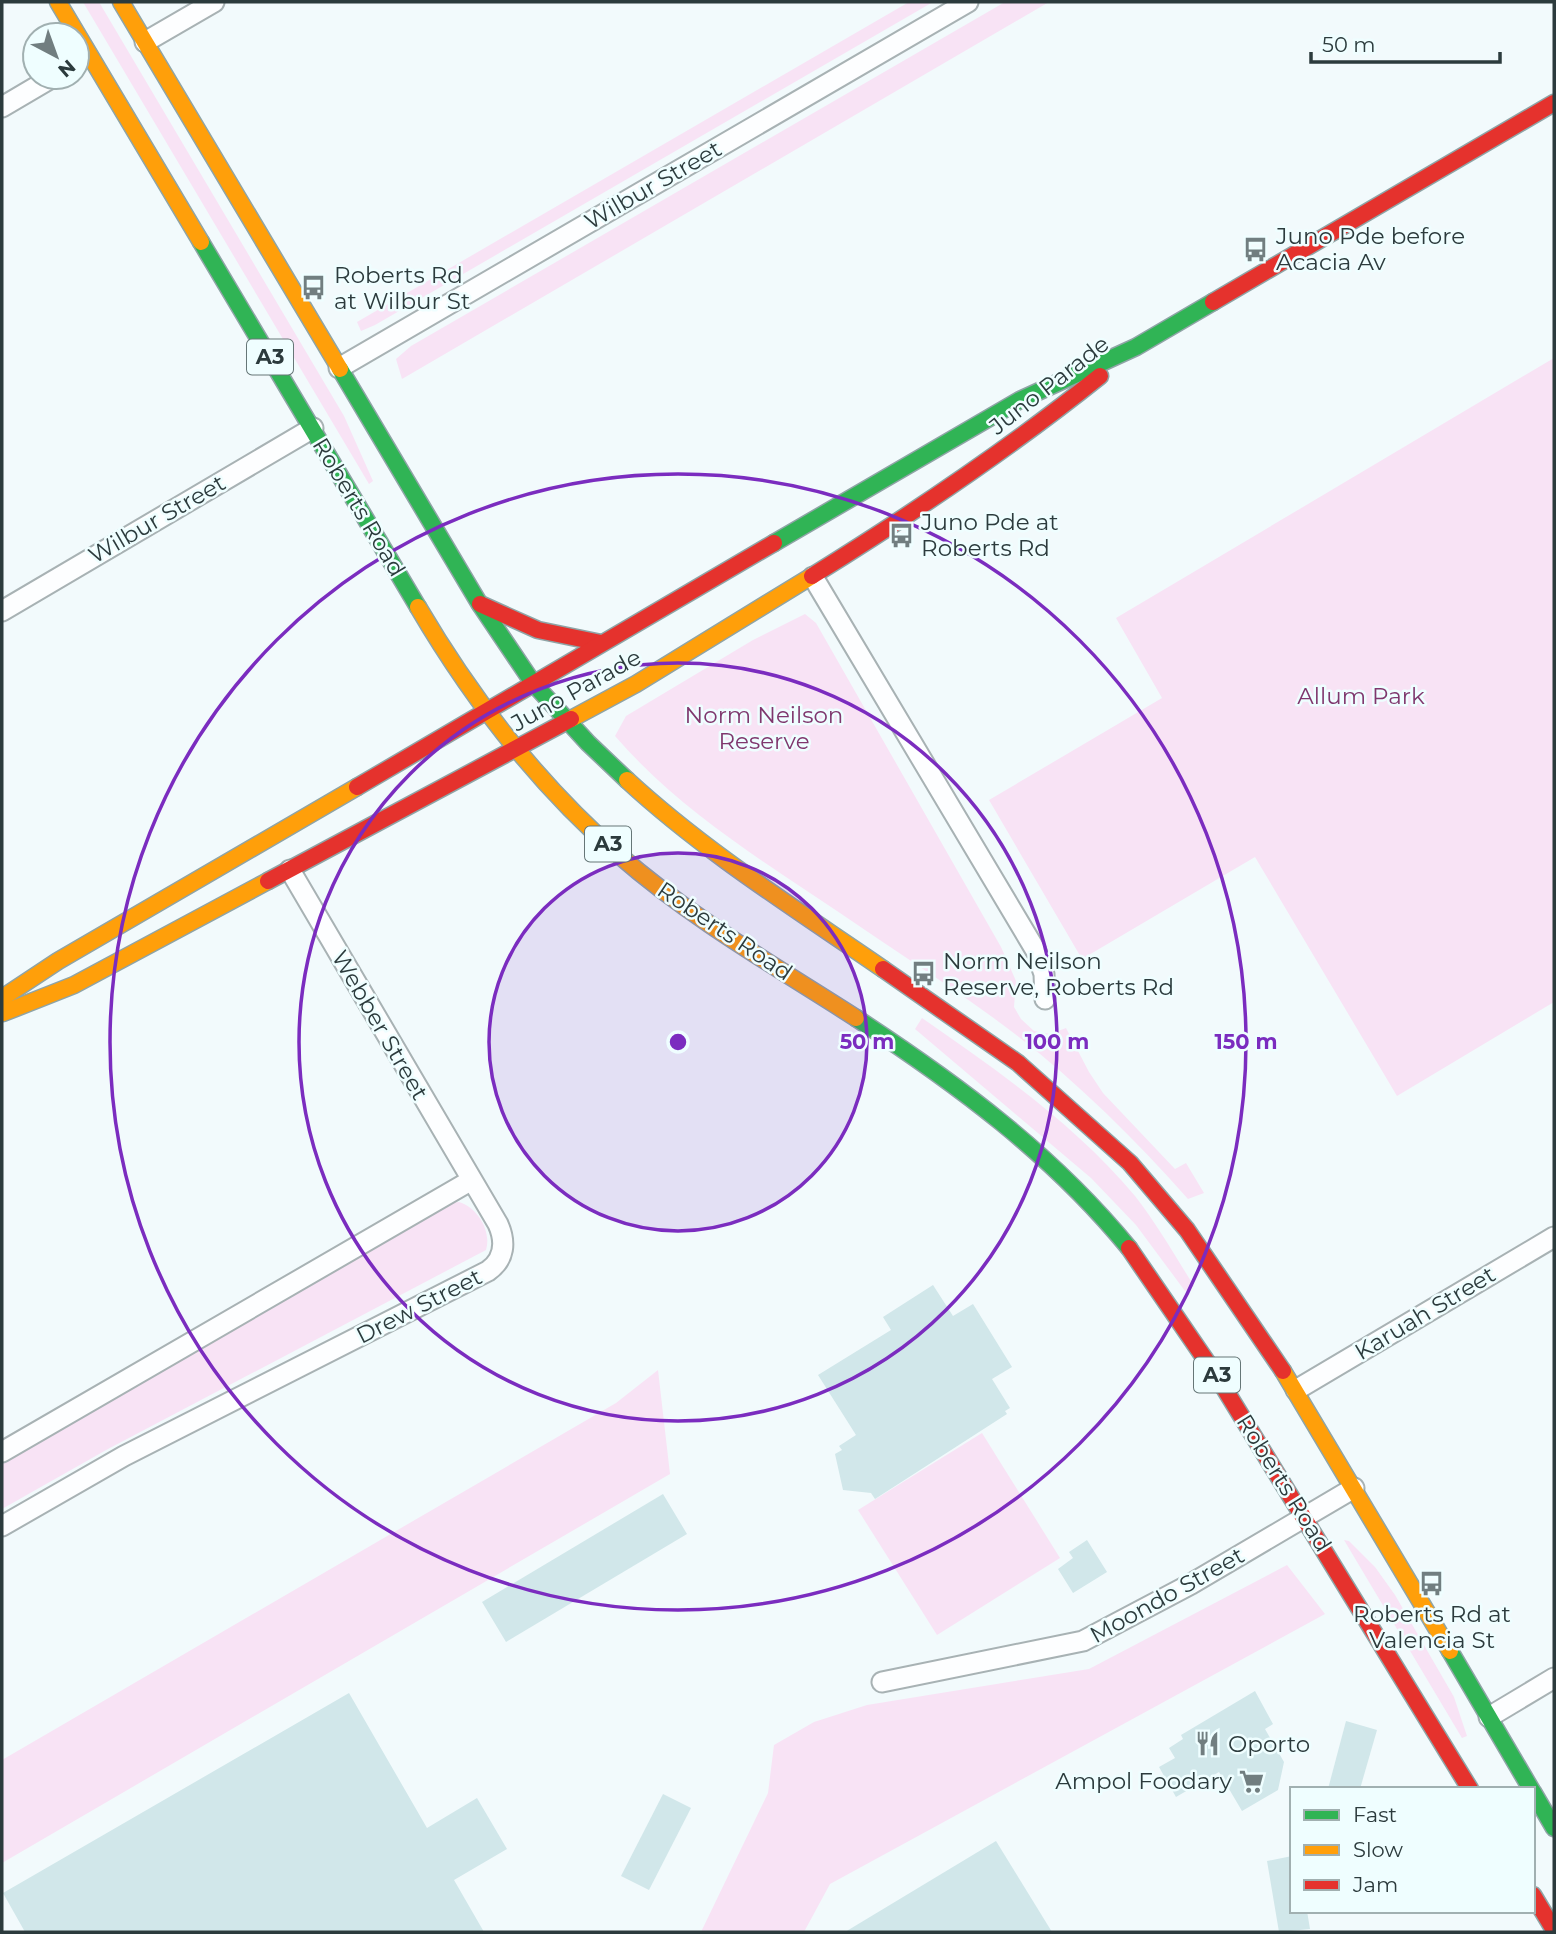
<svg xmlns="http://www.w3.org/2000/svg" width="1556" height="1934" viewBox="0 0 1556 1934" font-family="Montserrat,sans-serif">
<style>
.green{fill:#f8e3f5}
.building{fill:#d1e7ea}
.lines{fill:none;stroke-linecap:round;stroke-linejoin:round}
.street-casing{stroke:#a8b2b4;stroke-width:23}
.fast-casing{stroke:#8fa4a6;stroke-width:19}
.slow-casing{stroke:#8fa4a6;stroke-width:19}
.jam-casing{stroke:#8fa4a6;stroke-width:19}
.street{stroke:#fdfeff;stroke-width:19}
.fast{stroke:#30b455;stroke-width:16}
.slow{stroke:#ff9f0a;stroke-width:16}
.jam{stroke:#e5322d;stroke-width:16}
.ring{fill:none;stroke:#7b2cbf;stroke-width:3.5}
.labels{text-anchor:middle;stroke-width:5;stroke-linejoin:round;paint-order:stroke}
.shield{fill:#effeff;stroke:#667677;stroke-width:2}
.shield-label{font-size:21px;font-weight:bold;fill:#2c3b3d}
.street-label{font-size:23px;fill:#2c3b3d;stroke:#effeff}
.poi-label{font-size:23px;fill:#2c3b3d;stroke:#effeff;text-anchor:start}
.park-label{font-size:23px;fill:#7f376e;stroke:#effeff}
.centre{fill:#7b2cbf;stroke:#effeff;stroke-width:3.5}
.ring-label{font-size:21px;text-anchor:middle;font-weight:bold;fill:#7b2cbf;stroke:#effeff;stroke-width:5;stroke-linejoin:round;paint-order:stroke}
</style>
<rect width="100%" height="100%" fill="#f2fafc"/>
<g class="green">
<polygon points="83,2 99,2 344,416 373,481 369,484"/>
<polygon points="909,2 933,2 375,325 361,331 357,322"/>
<polygon points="1005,2 1049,2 402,379 396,359 411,346"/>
<polygon points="1554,358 1554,1002 1397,1096 1255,857 1082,959 989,800 1162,698 1116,618"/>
<path d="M805,614L816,623L1001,947L1016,981L1014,1007L1021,1019L1034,1031L1050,1034L1066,1028L1089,1072L1103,1093L1175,1169L1186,1163L1204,1193L1188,1199C1135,1139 1078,1083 1015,1034C959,991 898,953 840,913C761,860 678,809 615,736L626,716L753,640Z"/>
<path d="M922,1018C997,1070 1076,1125 1135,1196C1157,1224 1175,1256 1194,1286L1185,1291L1136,1225L1091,1178L915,1029Z"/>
<path d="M459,1202C477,1207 492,1231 486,1250L108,1449L2,1509V1464L451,1203Z"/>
<polygon points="658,1370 670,1474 2,1863 2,1760 616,1403"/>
<polygon points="982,1433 1060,1558 937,1635 858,1510"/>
<polygon points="1344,1540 1349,1541 1375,1567 1395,1595 1454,1697 1467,1736 1462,1738"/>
<polygon points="1287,1565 1325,1614 830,1884 804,1932 701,1932 768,1793 774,1745 814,1722 867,1705 1089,1669"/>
</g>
<g class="building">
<polygon points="933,1285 953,1316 973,1304 1012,1367 992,1379 1010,1408 1005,1411 1007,1414 875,1499 871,1493 843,1490 835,1454 842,1450 839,1446 856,1435 818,1375 891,1330 883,1317"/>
<polygon points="663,1494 687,1534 506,1642 482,1602"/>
<polygon points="1087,1540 1107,1572 1073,1593 1058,1569 1073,1558 1069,1552"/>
<polygon points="1255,1691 1273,1724 1265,1729 1284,1762 1278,1790 1242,1811 1219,1772 1176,1797 1159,1767 1175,1758 1169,1748 1183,1739 1181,1735"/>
<polygon points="349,1693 427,1828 477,1798 507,1849 454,1880 484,1932 25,1932 3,1893"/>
<polygon points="1346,1721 1377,1730 1360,1789 1328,1789"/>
<polygon points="663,1794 691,1808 649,1890 621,1876"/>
<polygon points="996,1841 1052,1932 845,1932"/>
<polygon points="1292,1856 1292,1911 1307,1911 1310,1929 1279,1932 1267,1861"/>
</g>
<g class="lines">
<defs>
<g id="street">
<polyline points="145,42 214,2"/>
<polyline points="2,107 53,77"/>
<polyline points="339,368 968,2"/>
<polyline points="813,577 1036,951 1044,974 1045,999"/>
<polyline points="2,611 313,428"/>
<polyline points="1296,1390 1554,1237"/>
<polyline points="2,1452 470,1181"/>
<path d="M2,1526L124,1456L488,1271C505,1259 506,1242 498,1224L290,870"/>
<polyline points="882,1682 1083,1641 1191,1584 1354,1488"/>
<polyline points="1489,1717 1554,1678"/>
</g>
<g id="fast">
<polyline points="201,242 418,607"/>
<polyline points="340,369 479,603 533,683 588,743 627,780"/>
<polyline points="774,543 1020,400 1136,347 1213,302"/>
<path d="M856,1018C957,1084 1052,1154 1129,1248"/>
<polyline points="1450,1651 1531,1789"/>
<polyline points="1533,1792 1554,1828"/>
</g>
<g id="slow">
<polyline points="58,2 201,242"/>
<polyline points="121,2 340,369"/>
<path d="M418,607C472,699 539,785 619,855C691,918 775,966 856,1018"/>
<polyline points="571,719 636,684 812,576"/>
<path d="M627,780C705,852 796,909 883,969"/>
<polyline points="2,998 58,961 357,787"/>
<polyline points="3,1013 74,985 268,881"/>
<polyline points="1283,1371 1450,1651"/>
</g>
<g id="jam">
<polyline points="1213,302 1554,103"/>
<path d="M812,576C912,514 1009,449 1100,376"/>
<polyline points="480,604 538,630 601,643"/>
<polyline points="357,787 774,543"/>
<polyline points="268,881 571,719"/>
<polyline points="883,969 1018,1063 1130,1163 1187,1230 1283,1371"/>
<polyline points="1129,1248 1218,1378 1470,1789"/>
<polyline points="1533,1895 1554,1930"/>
</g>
</defs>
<use href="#street" class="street-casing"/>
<use href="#fast" class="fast-casing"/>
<use href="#slow" class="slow-casing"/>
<use href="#jam" class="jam-casing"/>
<use href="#street" class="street"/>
<use href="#fast" class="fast"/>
<use href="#slow" class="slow"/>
<use href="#jam" class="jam"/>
</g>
<circle cx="678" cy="1042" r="189" fill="#7b2cbf" fill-opacity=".12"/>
<g class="ring">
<circle cx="678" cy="1042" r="189"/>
<circle cx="678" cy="1042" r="379"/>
<circle cx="678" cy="1042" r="568"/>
</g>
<defs>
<symbol id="bus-bare" viewBox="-9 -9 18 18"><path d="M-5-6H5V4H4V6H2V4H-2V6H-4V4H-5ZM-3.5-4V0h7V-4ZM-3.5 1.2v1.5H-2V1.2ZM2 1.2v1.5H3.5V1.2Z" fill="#717e80" stroke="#effeff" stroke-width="2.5" paint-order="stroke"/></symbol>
<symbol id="restaurant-bare" viewBox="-9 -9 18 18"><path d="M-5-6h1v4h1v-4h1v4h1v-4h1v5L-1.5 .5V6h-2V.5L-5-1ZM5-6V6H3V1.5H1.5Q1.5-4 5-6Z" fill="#717e80" stroke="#effeff" stroke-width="2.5" paint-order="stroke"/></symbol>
<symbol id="supermarket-bare" viewBox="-9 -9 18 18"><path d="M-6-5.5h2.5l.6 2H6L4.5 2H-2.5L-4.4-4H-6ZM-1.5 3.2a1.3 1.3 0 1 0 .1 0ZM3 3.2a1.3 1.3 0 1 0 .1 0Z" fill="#717e80" stroke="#effeff" stroke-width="2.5" paint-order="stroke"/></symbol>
</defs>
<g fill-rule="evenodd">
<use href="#bus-bare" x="1238" y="232" width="35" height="35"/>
<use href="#bus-bare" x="296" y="270" width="35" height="35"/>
<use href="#bus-bare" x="884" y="518" width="35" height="35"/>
<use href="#bus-bare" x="906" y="956" width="35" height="35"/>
<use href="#bus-bare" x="1414" y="1566" width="35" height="35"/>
<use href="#restaurant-bare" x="1190" y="1726" width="35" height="35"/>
<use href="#supermarket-bare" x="1234" y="1764" width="35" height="35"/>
</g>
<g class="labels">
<g class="shield">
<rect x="247" y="339.5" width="46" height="35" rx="5"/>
<rect x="585" y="826.5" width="46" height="35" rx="5"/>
<rect x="1194" y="1357.5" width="46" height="35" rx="5"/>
</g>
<g class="shield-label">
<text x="270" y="364">A3</text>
<text x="608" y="851">A3</text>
<text x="1217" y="1382">A3</text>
</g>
<g class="street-label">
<text transform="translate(653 185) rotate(-30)" y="8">Wilbur Street</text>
<text transform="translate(1049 385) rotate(-38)" y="8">Juno Parade</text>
<text transform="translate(359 507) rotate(59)" y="8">Roberts Road</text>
<text transform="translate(157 519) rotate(-30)" y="8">Wilbur Street</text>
<text transform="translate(576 690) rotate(-29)" y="8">Juno Parade</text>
<text transform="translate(725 931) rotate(34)" y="8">Roberts Road</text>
<text transform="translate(380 1025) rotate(60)" y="8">Webber Street</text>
<text transform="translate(419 1306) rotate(-27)" y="8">Drew Street</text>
<text transform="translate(1425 1313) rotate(-31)" y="8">Karuah Street</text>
<text transform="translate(1284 1483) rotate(58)" y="8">Roberts Road</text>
<text transform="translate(1167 1595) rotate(-29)" y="8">Moondo Street</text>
</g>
<g class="poi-label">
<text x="1276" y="244">Juno Pde before<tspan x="1276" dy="26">Acacia Av</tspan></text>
<text x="334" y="283">Roberts Rd<tspan x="334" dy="26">at Wilbur St</tspan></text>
<text x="921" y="530">Juno Pde at<tspan x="921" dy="26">Roberts Rd</tspan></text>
<text x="943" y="969">Norm Neilson<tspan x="943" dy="26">Reserve, Roberts Rd</tspan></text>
<text x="1432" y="1622" text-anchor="middle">Roberts Rd at<tspan x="1432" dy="26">Valencia St</tspan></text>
<text x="1228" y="1752">Oporto</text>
<text x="1232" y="1789" text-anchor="end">Ampol Foodary</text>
</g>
<g class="park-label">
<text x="1361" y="704">Allum Park</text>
<text x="764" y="723">Norm Neilson<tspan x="764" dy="26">Reserve</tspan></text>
</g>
</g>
<circle cx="678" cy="1042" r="10" class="centre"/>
<g class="ring-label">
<text x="867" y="1049">50 m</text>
<text x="1057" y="1049">100 m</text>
<text x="1246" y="1049">150 m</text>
</g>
<rect width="1556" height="1934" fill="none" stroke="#2c3b3d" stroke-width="7"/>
<rect x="1290" y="1787" width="245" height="126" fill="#effeff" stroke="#a1b0b1" stroke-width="2"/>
<rect x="1304" y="1810" width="35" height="10" fill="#30b455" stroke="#a1b0b1" stroke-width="2"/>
<text x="1353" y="1822" font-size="21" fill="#2c3b3d">Fast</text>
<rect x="1304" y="1845" width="35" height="10" fill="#ff9f0a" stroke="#a1b0b1" stroke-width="2"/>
<text x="1353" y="1857" font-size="21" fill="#2c3b3d">Slow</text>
<rect x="1304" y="1880" width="35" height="10" fill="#e5322d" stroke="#a1b0b1" stroke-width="2"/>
<text x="1353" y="1892" font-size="21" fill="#2c3b3d">Jam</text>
<g transform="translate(56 56) rotate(139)"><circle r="33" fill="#effeff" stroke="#a1b0b1" stroke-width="2"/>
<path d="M0-5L12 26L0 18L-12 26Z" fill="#717e80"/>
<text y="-10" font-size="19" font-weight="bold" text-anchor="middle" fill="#2c3b3d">N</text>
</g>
<path d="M1311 52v10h189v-10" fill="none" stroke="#2c3b3d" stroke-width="3.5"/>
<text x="1322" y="52" font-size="21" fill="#2c3b3d" stroke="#effeff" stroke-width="5" paint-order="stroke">50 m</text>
</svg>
